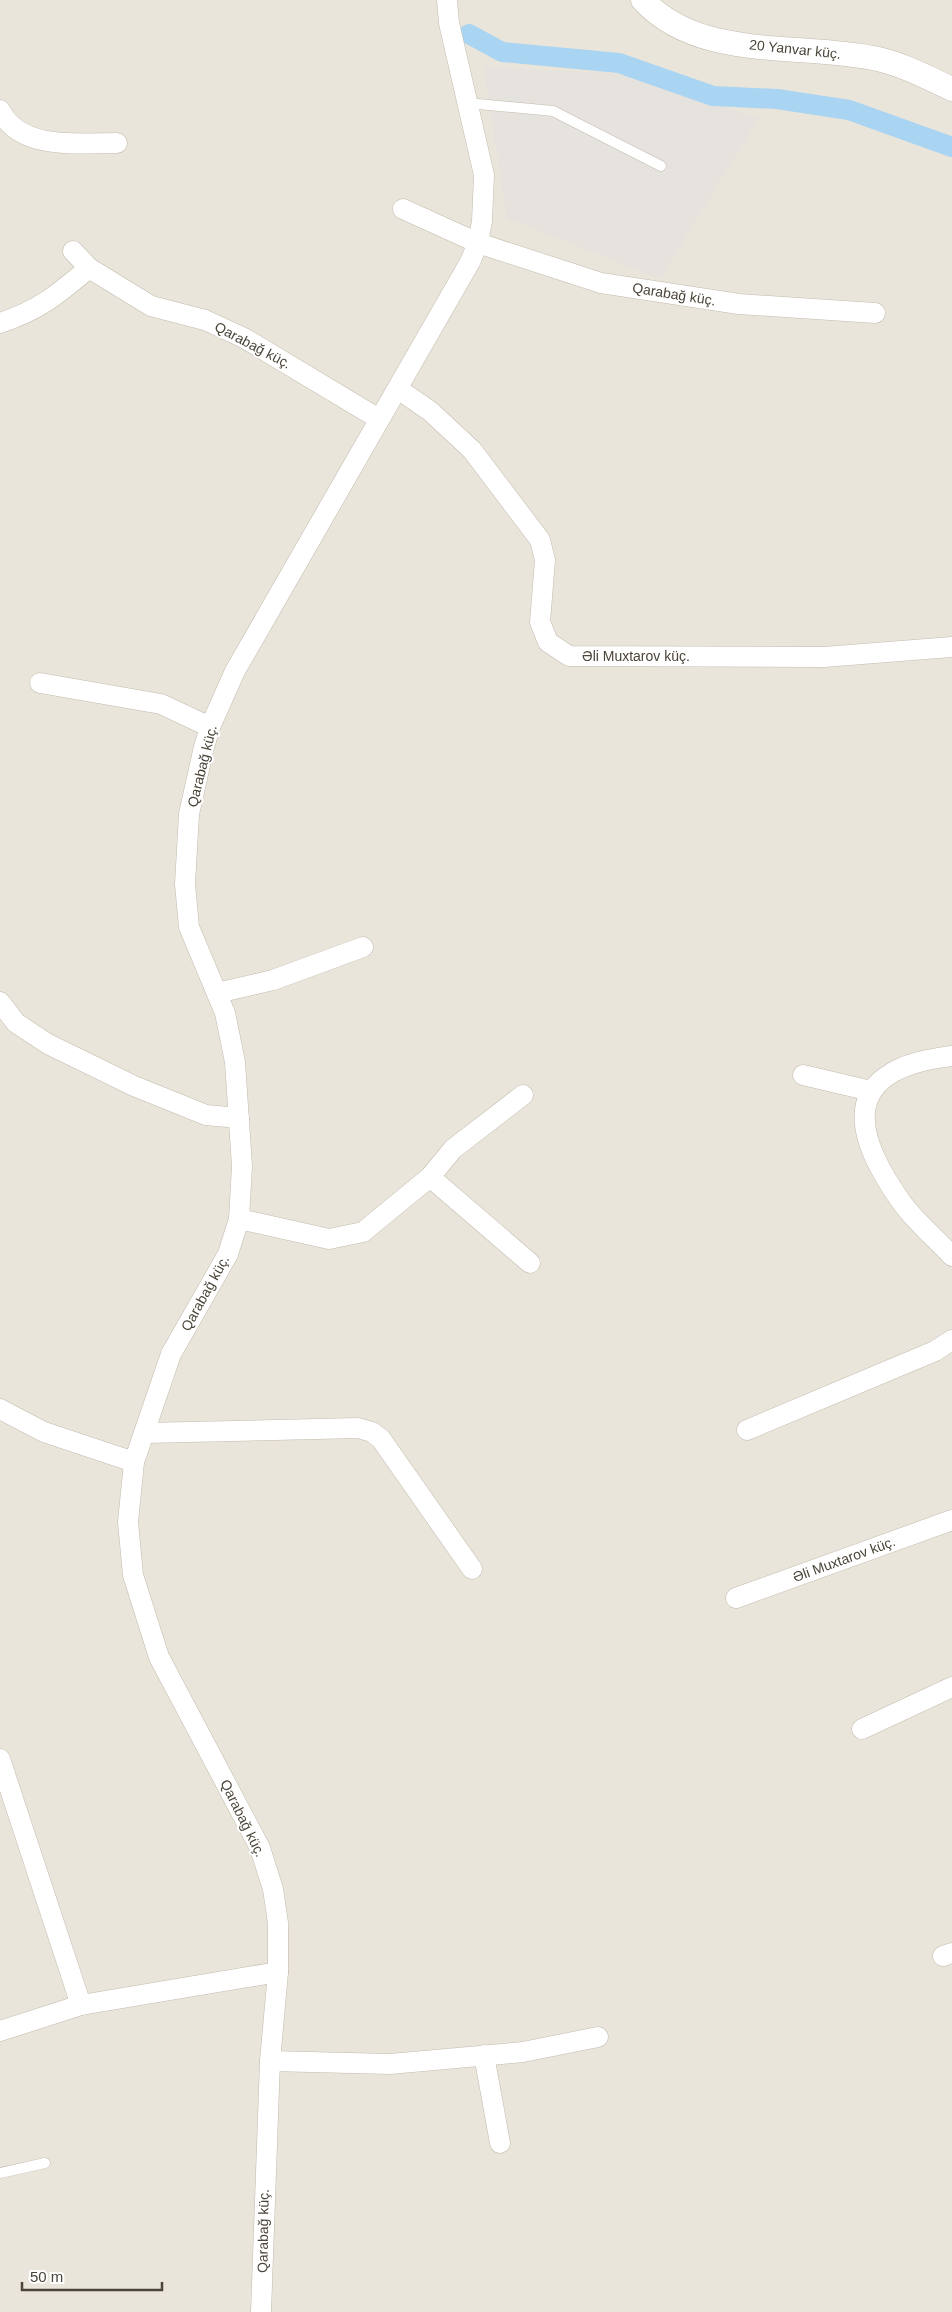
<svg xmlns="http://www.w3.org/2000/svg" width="952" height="2312" viewBox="0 0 952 2312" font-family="Helvetica,sans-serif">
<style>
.residential{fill:#eae5da}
.industrial{fill:#e6e2dd}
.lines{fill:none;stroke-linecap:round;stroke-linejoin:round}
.canal{stroke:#a9d4f2;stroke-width:20}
.service-casing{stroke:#c2bbae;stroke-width:11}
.minor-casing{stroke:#c2bbae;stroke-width:21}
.tertiary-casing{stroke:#c2bbae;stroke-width:25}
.service{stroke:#fff;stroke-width:10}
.minor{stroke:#fff;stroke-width:20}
.tertiary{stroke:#fff;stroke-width:24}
.labels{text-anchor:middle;stroke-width:4;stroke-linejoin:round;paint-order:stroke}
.street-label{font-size:14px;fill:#4b4439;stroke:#fff}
</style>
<rect width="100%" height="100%" fill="#f6f3ec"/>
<rect class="residential" x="0" y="0" width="952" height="2312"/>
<polygon class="industrial" points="483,66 619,74 759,118 660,279 507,218"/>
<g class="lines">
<polyline class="canal" points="469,34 502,52 619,63 713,96 777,99 849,110 952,147"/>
<defs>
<g id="service">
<polyline points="467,103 553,111 661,166"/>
<polyline points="0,2173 45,2163"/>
</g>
<g id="minor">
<path d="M0,110C20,151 79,143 117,143"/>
<polyline points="403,209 478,243 601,283 739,304 875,313"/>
<polyline points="73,251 89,268 151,306 205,320 244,338 379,419"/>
<path d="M0,323C40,310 58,294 89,268"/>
<polyline points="398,389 430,411 472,450 540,540 545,560 540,622 548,642 569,656 824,657 952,647"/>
<polyline points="40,683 161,704 210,727"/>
<polyline points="217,993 273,980 363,947"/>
<polyline points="0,1002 16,1023 48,1044 134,1086 206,1115 239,1118"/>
<path d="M952,1056C930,1059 905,1063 887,1076C840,1108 878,1169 902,1203C916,1222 936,1239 952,1256"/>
<polyline points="803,1075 871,1091"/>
<polyline points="430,1177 530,1263"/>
<polyline points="239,1219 329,1239 363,1232 430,1177 453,1149 523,1095"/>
<polyline points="0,1409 44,1432 134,1462"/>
<polyline points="747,1430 935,1351 952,1340"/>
<polyline points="144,1433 358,1428 372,1432 381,1439 472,1569"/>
<polyline points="736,1598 952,1520"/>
<polyline points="862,1729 952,1687"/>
<polyline points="0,1759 81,2005"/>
<polyline points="943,1956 952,1953"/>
<polyline points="0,2031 81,2005 278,1972"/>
<polyline points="484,2055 500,2143"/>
<polyline points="270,2061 390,2064 523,2052 598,2037"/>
<polyline points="261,2312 270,2061 278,1972 278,1923 273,1889 260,1848 159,1657 133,1575 128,1522 134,1462 171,1354 228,1254 239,1219 242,1166 235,1062 225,1013 189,927 185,884 189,814 204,747 210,727 235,671 470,262 478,243 482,221 484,175 449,23 447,0"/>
</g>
<path id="tertiary" d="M643,0C700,62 802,42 878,59C904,65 928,78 952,89"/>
</defs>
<use href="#service" class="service-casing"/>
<use href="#minor" class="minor-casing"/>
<use href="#tertiary" class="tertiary-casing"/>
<use href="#service" class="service"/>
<use href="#minor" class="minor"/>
<use href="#tertiary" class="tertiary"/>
</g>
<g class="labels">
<g class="street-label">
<text transform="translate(795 49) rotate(6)" y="5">20 Yanvar küç.</text>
<text transform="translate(674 294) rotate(9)" y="5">Qarabağ küç.</text>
<text transform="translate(253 345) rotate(28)" y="5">Qarabağ küç.</text>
<text x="636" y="661">Əli Muxtarov küç.</text>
<text transform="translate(202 766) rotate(-76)" y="5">Qarabağ küç.</text>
<text transform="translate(205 1293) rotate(-61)" y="5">Qarabağ küç.</text>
<text transform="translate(844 1559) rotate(-20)" y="5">Əli Muxtarov küç.</text>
<text transform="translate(243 1818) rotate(64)" y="5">Qarabağ küç.</text>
<text transform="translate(263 2231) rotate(-89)" y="5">Qarabağ küç.</text>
</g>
</g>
<path d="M22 2282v8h140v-8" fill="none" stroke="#4b4439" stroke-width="2.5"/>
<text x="30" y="2282" font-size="15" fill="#4b4439" stroke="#ffffff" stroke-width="4" paint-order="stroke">50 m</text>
</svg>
